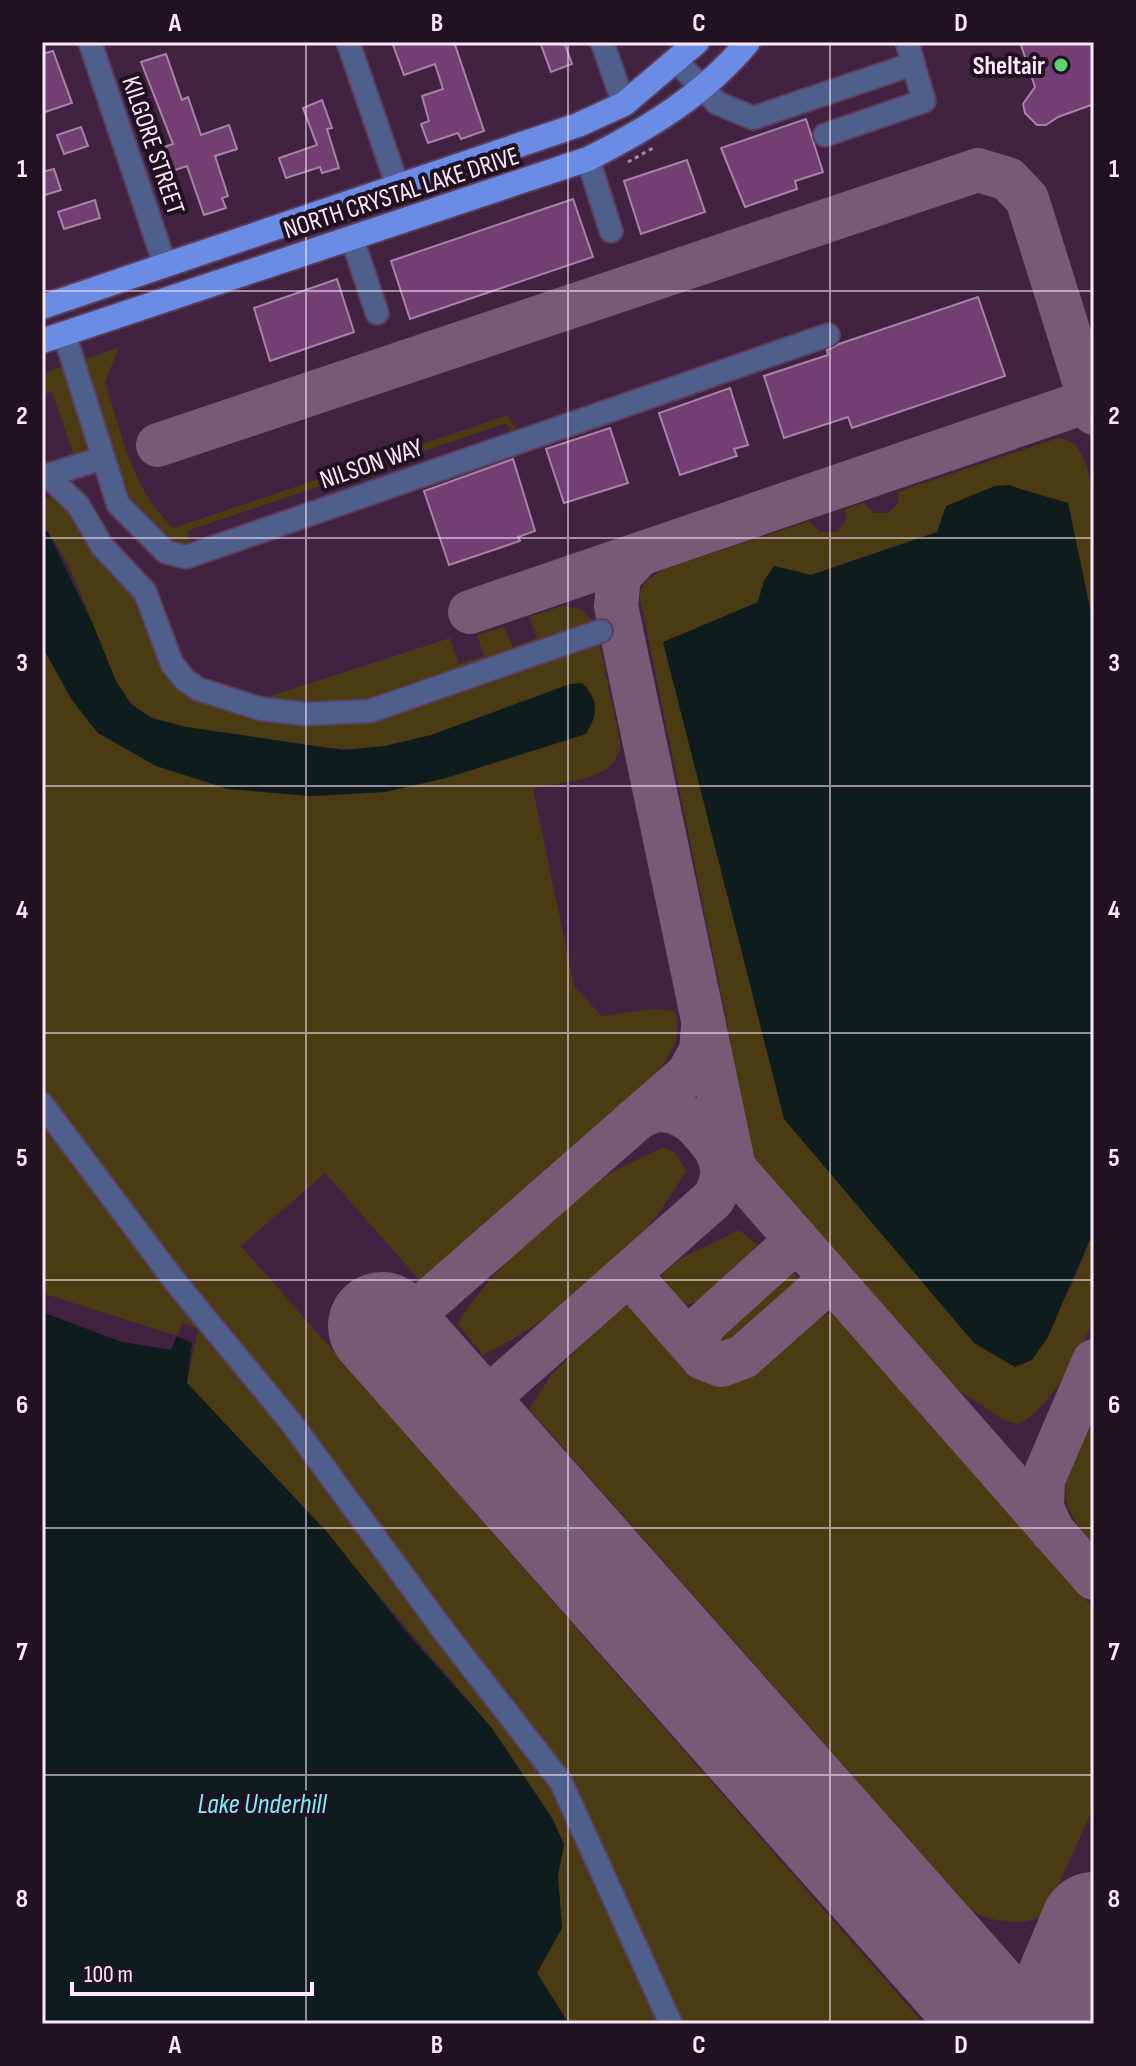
<svg xmlns="http://www.w3.org/2000/svg" width="1136" height="2066" viewBox="0 0 1136 2066" font-family="'Sofia Sans Condensed',sans-serif">
<style>
.green{fill:#4b3b12}
.water{fill:#0e1c1e}
.lines{fill:none;stroke-linecap:round;stroke-linejoin:round}
.taxiway{stroke:#775a76;stroke-width:44}
.runway{stroke:#775a76;stroke-width:108}
.building{fill:#733f73;stroke:#a883a7;stroke-width:2}
.minor-casing{stroke:#5b3e5b;stroke-width:26}
.major-casing{stroke:#5b3e5b;stroke-width:28}
.path{stroke:#a68ca5;stroke-width:3;stroke-dasharray:4 4;stroke-linecap:butt}
.minor{stroke:#4e5f8b;stroke-width:22}
.major{stroke:#6a8ce5;stroke-width:24}
.grid{fill:none;stroke:#fce7fb;stroke-width:2;stroke-opacity:0.55}
.poi-dot{fill:#59d56f;stroke:#201220;stroke-width:3}
.labels{text-anchor:middle;stroke-width:8;stroke-linejoin:round;paint-order:stroke}
.poi-label{font-size:26px;font-weight:bold;fill:#fce7fb;stroke:#201220;text-anchor:end}
.street-label{font-size:26px;fill:#fce7fb;stroke:#201220}
.water-label{font-size:28px;font-style:italic;fill:#7cefff;stroke:#201220}
.neatline{fill:none;stroke:#fce7fb;stroke-width:3}
.grid-label{font-size:26px;text-anchor:middle;font-weight:bold;fill:#fce7fb}
</style>
<rect width="100%" height="100%" fill="#412241"/>
<g class="green">
<path d="M119,347L105,382C122,435 132,489 173,528L508,415L517,432L512,433L507,423L187,531L190,543H171L127,495L83,360Z"/>
<polygon points="63,366 90,448 76,461 52,392 42,395 42,374"/>
<path d="M1058,438C1067,440 1074,442 1079,450C1102,483 1094,586 1094,627L1068,503L944,520L938,532L811,575L774,566L764,581L758,602L717,621L1071,1288L1094,1230C1094,1254 1100,1297 1093,1318C1085,1347 1046,1414 1018,1424L1004,1420L949,1384L753,1158L723,1044L731,1042L639,593L646,581L662,570L809,521L820,532H837L846,520L845,509L864,503L874,513H889L899,501L897,492Z"/>
<path d="M42,497L67,501L132,586L185,689L377,717L447,696L583,645L600,646L620,742C620,784 563,779 533,789L574,986L602,1016L652,1009L675,1011C685,1041 666,1060 649,1083L422,1283L325,1173L241,1246L924,2024H675L578,1803L42,1096V646L72,700L98,733L228,789L311,796L385,792L446,778L586,734L570,684C511,706 449,734 387,746C337,755 285,741 236,734C209,730 178,729 153,718C136,711 124,696 115,680C99,649 70,545 42,529Z"/>
<polygon points="562,606 581,609 596,624 378,700 313,708 258,700 450,638 459,664 484,656 477,635 504,627 513,647 537,638 529,617"/>
<polygon points="42,1112 275,1413 552,1785 665,2024 569,2024 537,1973 562,1928 558,1876 564,1844 552,1818 491,1727 304,1508 187,1383 198,1329 183,1323 177,1336 42,1293"/>
<path d="M664,1147L675,1153L687,1171C675,1187 665,1206 652,1222C610,1271 541,1327 483,1355L457,1324C488,1274 558,1206 609,1174C626,1164 646,1156 664,1147Z"/>
<path d="M739,1230L760,1247C741,1279 721,1291 687,1305L667,1288L662,1274L680,1259Z"/>
<path d="M795,1274L798,1277C774,1315 762,1326 722,1344L719,1341C742,1303 755,1292 795,1274Z"/>
<path d="M627,1306L660,1327L702,1368L724,1374L745,1367L799,1325L833,1312L1094,1609V1806L1047,1911C1030,1929 991,1922 972,1911L529,1409L553,1373L618,1310Z"/>
<path d="M1094,1423V1544C1083,1532 1071,1518 1067,1502C1061,1481 1077,1436 1094,1423Z"/>
</g>
<g class="water">
<polygon points="1008,485 1068,503 1094,627 1094,1230 1048,1337 1032,1360 1015,1367 974,1343 784,1119 663,642 758,602 764,581 774,566 811,575 937,532 946,506 995,486"/>
<path d="M42,529L48,532L92,622L116,681L131,704L152,718L186,727L343,750L385,746L431,735L570,684L582,683C599,699 598,715 586,734L446,778L385,792L311,796L228,789L156,766L98,733L72,700L42,646Z"/>
<polygon points="42,1312 122,1342 171,1350 177,1336 192,1343 187,1383 327,1532 408,1634 491,1727 552,1818 564,1844 558,1876 562,1928 537,1973 569,2024 42,2024"/>
</g>
<g class="lines">
<g class="taxiway">
<polyline points="158,445 978,170 1008,179 1027,199 1094,413"/>
<polyline points="639,555 619,576 616,606 733,1163"/>
<polyline points="470,612 1094,399"/>
<path d="M635,1120C656,1105 677,1108 696,1125L1094,1578"/>
<polyline points="629,1274 703,1358 721,1365 743,1357 831,1279"/>
<polyline points="390,1335 688,1074 701,1051 703,1026"/>
<polyline points="703,1358 698,1338 703,1325 797,1240"/>
<path d="M493,1451L486,1417L497,1390L713,1199C726,1179 725,1160 710,1141"/>
<polyline points="1053,1532 1042,1508 1043,1480 1094,1361"/>
</g>
<g class="runway">
<polyline points="382,1326 1000,2024"/>
<polyline points="1053,2024 1094,1926"/>
</g>
</g>
<g class="building">
<polygon points="392,42 454,42 484,131 461,139 458,133 428,143 421,124 429,121 422,96 443,89 435,64 404,75"/>
<polygon points="540,42 564,42 572,64 551,72"/>
<polygon points="1020,42 1094,42 1094,104 1058,117 1046,125 1037,125 1025,113 1023,104 1035,87"/>
<polygon points="53,51 72,103 42,113 42,54"/>
<polygon points="166,54 182,100 188,97 201,135 229,125 237,149 215,156 228,196 222,198 226,208 204,215 187,166 172,171 164,147 173,144 141,62"/>
<polygon points="322,100 332,128 327,129 339,168 322,173 320,167 286,178 279,158 317,145 303,108"/>
<polygon points="806,119 823,172 795,181 797,189 745,207 721,148"/>
<polygon points="81,127 88,146 64,154 57,135"/>
<polygon points="687,160 705,212 641,234 624,181"/>
<polygon points="54,169 61,190 42,196 42,172"/>
<polygon points="573,199 593,257 410,319 391,261"/>
<polygon points="95,200 100,218 64,229 58,212"/>
<polygon points="337,279 354,332 270,361 254,308"/>
<polygon points="978,297 1005,376 852,428 848,417 784,438 764,376 828,355 827,350 839,344"/>
<polygon points="730,388 748,445 734,449 737,456 680,475 659,413"/>
<polygon points="610,428 628,483 564,503 546,449"/>
<polygon points="513,459 535,531 518,537 520,541 449,565 424,491"/>
</g>
<g class="lines">
<defs>
<g id="minor">
<polyline points="90,42 165,265"/>
<polyline points="348,42 397,184"/>
<polyline points="602,42 624,104"/>
<polyline points="677,62 717,103 753,118 913,64"/>
<polyline points="825,135 924,101 907,42"/>
<polyline points="588,159 611,231"/>
<polyline points="352,238 377,313"/>
<polyline points="64,333 118,504 166,552 186,557 828,335"/>
<polyline points="48,476 78,505 102,546 145,592 172,664 185,680 198,689 261,709 306,714 370,711 601,631"/>
<polyline points="42,477 103,458"/>
<polyline points="42,1104 177,1284 290,1421 446,1634 561,1782 671,2024"/>
</g>
<g id="major">
<polyline points="42,307 578,125 624,104 697,42"/>
<path d="M42,341L588,159C649,128 704,95 748,42"/>
</g>
</defs>
<use href="#minor" class="minor-casing"/>
<use href="#major" class="major-casing"/>
<polyline class="path" points="628,162 653,148"/>
<use href="#minor" class="minor"/>
<use href="#major" class="major"/>
</g>
<path class="grid" d="M306,42V2024M568,42V2024M830,42V2024M42,291H1094M42,538H1094M42,786H1094M42,1033H1094M42,1280H1094M42,1528H1094M42,1775H1094"/>
<circle class="poi-dot" cx="1061" cy="65" r="8"/>
<g class="labels">
<g class="poi-label">
<text x="1045" y="74">Sheltair</text>
</g>
<g class="street-label">
<text transform="translate(154 145) rotate(71)" y="9">KILGORE STREET</text>
<text transform="translate(401 192) rotate(-18)" y="9">NORTH CRYSTAL LAKE DRIVE</text>
<text transform="translate(371 463) rotate(-19)" y="9">NILSON WAY</text>
</g>
<g class="water-label">
<text x="262" y="1813">Lake Underhill</text>
</g>
</g>
<rect width="1136" height="2066" fill="none" stroke="#201220" stroke-width="88"/>
<path d="M72 1982v12h240v-12" fill="none" stroke="#fce7fb" stroke-width="4"/>
<text x="84" y="1982" font-size="24" fill="#fce7fb" stroke="#201220" stroke-width="6" paint-order="stroke">100 m</text>
<rect x="44" y="44" width="1048" height="1978" class="neatline"/>
<g class="grid-label">
<text x="175" y="31">A</text>
<text x="437" y="31">B</text>
<text x="699" y="31">C</text>
<text x="961" y="31">D</text>
<text x="22" y="177">1</text>
<text x="1114" y="177">1</text>
<text x="22" y="424">2</text>
<text x="1114" y="424">2</text>
<text x="22" y="671">3</text>
<text x="1114" y="671">3</text>
<text x="22" y="918">4</text>
<text x="1114" y="918">4</text>
<text x="22" y="1166">5</text>
<text x="1114" y="1166">5</text>
<text x="22" y="1413">6</text>
<text x="1114" y="1413">6</text>
<text x="22" y="1660">7</text>
<text x="1114" y="1660">7</text>
<text x="22" y="1907">8</text>
<text x="1114" y="1907">8</text>
<text x="175" y="2053">A</text>
<text x="437" y="2053">B</text>
<text x="699" y="2053">C</text>
<text x="961" y="2053">D</text>
</g>
</svg>
